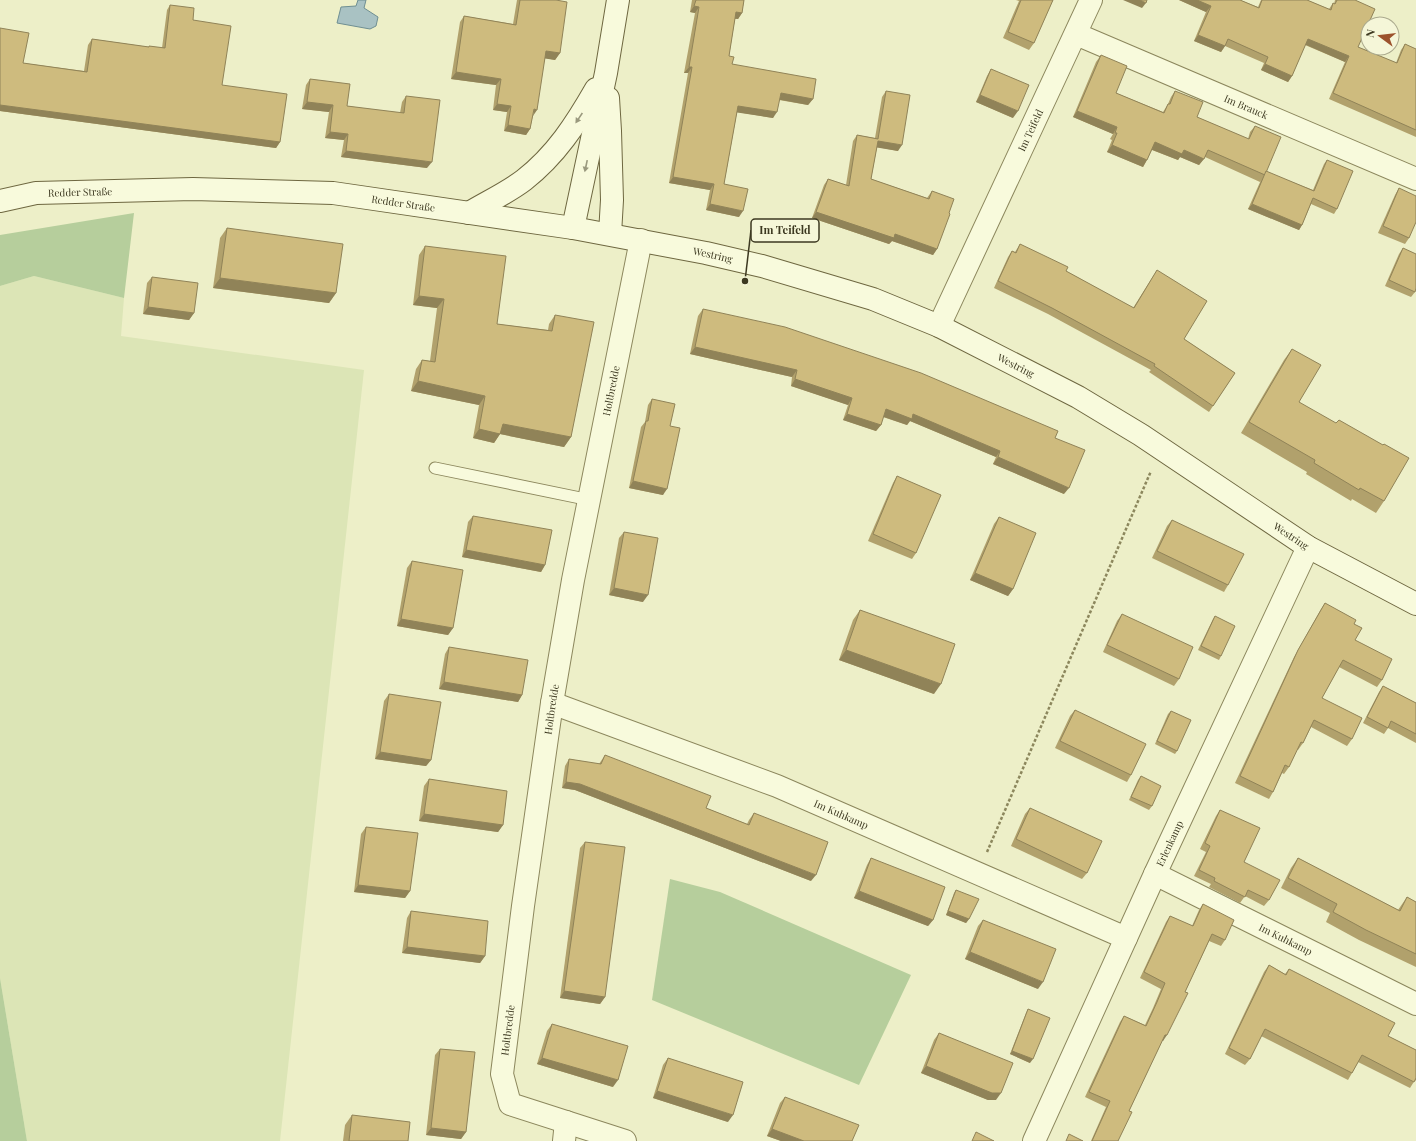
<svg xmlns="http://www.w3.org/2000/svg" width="1416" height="1141" viewBox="0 0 1416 1141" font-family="'Playfair Display',serif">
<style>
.farmland{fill:#dce5b6}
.green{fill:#b6ce9c}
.water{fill:#a9c2c3;stroke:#6f8f92}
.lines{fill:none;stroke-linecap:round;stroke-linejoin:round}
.lane-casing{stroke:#8c875d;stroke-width:13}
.street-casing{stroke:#8c875d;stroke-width:24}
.secondary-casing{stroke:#6e6740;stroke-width:24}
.path{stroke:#8c875d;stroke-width:2.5;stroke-dasharray:3 2;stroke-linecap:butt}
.lane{stroke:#f8fadc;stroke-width:11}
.street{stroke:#f8fadc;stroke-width:22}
.secondary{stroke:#f8fadc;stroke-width:22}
.wall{fill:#b1a16c}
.shaded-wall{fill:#908358}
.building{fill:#cebb7e;stroke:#908358}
.oneway{fill:#9a997e}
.labels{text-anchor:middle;stroke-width:3;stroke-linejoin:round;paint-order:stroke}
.street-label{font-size:10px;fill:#3c3820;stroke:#f5f6d8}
.leader{fill:none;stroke:#3c3820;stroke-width:1.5}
.callout-dot{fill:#3c3820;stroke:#f5f6d8;stroke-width:1.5}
.callout{fill:#f5f6d8;stroke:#3c3820;stroke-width:1.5}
.callout-label{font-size:11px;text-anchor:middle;font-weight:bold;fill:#3c3820}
</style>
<rect width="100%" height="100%" fill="#edefc8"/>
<polygon class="farmland" points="34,276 124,298 121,336 364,370 280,1141 27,1141 0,978 0,286"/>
<g class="green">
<polygon points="134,213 124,298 34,276 0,286 0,235"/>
<polygon points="670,879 720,892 911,975 859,1085 652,1000"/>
<polygon points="0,978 27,1141 0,1141"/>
</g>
<polygon class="water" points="358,0 366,0 364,8 378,17 376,26 370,29 337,23 341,7 356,6"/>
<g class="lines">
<defs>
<polyline id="lane" points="435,468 590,500"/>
<g id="street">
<path id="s1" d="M1076,34L1416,179"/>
<path id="s2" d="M939,326L1091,0"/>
<path id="s3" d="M552,703L777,786L1126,938"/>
<path id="s4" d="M1155,874L1416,1004"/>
<polyline points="564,1141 566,1122"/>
<path id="s5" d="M625,1141L510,1104L502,1074L523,906L552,703L573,580L641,240"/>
<path id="s6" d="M1034,1141L1155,874L1308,547"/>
</g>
<g id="secondary">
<polyline points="608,98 610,131 612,200 610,234"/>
<path id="s7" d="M0,201L36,193L193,189L333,193L573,228L706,253L762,266L873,299L939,326L1078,397L1141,435L1308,547L1416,604"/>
<path d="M469,213C487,202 507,193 524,180C556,155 576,124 596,89"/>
<polyline points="573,228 606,73 618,0"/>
</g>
</defs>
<use href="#lane" class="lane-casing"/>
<use href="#street" class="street-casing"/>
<use href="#secondary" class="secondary-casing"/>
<polyline class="path" points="987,852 1151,471"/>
<use href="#lane" class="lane"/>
<use href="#street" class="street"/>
<use href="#secondary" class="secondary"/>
</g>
<g class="wall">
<polygon points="517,0 556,0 560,53 555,60 545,58 530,129 526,135 504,131 507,112 493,110 496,85 451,79 460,22 464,16 513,24"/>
<polygon points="692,0 744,0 742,13 738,19 735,19 729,56 732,64 813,99 808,105 779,100 773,118 737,112 724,184 739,217 706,210 710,190 669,183 688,73 684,73 695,13 690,12"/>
<polygon points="1016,0 1053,0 1034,43 1029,50 1003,38 1019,1"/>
<polygon points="1179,0 1240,0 1258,7 1261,0 1307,0 1329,9 1333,3 1334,4 1335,0 1355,0 1358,47 1396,63 1401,50 1405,44 1416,49 1416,137 1329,99 1345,62 1305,45 1292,76 1288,82 1261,70 1264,63 1225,46 1221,52 1194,41 1206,12"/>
<polygon points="170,5 193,20 222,85 280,142 276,148 0,111 0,28 23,63 84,71 88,45 92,39 149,47 149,46 162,48 167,10"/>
<polygon points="1101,55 1116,93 1163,112 1168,104 1171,97 1175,91 1197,117 1248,139 1250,132 1255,126 1266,172 1313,190 1324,164 1327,160 1337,209 1334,214 1311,204 1302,225 1299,230 1248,209 1261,180 1260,182 1205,157 1199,165 1180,157 1178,160 1152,150 1143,167 1107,152 1112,140 1110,139 1113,134 1073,117 1096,62"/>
<polygon points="991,69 1013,118 976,102 987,76"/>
<polygon points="310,79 347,106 400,113 402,102 406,96 427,168 341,157 344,140 325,138 329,112 302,109 306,85"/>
<polygon points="886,91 898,151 877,147 871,179 927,198 932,191 949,213 937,249 933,255 892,241 889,244 812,218 824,185 828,179 846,185 853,141 857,135 875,138 882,97"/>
<polygon points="1399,188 1409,238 1405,244 1378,233 1395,195"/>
<polygon points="227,228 336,293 329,303 213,288 220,238"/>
<polygon points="1020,244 1066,271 1133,308 1157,270 1184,339 1235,373 1209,412 1149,372 1151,370 1048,314 994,288 1008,257 1012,251 1015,252"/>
<polygon points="425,246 497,324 548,330 549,324 555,315 571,437 564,447 500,434 494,443 473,438 479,405 411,391 416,369 422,360 430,361 437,308 413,305 419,255"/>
<polygon points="1403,248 1415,292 1411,297 1385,286 1399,254"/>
<polygon points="152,277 194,313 189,320 143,314 147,283"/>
<polygon points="703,309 1055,438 1064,494 993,464 996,457 910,421 907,425 883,417 881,425 876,431 843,420 848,405 791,386 792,377 690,354 698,316"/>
<polygon points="1292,349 1299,402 1384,501 1376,513 1352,499 1351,501 1306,474 1307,472 1241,433 1284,360"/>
<polygon points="652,399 670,426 663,495 629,488 641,427 645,422 648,405"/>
<polygon points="897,476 916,553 912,559 868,541 893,483"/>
<polygon points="473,516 545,565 541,572 462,557 468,522"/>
<polygon points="999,517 1013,589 1008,596 970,580 994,524"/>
<polygon points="1172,520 1228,585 1224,592 1152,558 1167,526"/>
<polygon points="624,532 643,602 609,595 619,538"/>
<polygon points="412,561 453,628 448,635 397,626 407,568"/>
<polygon points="1325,603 1354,624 1355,640 1382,680 1377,687 1339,667 1322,698 1352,739 1347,746 1311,727 1303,743 1298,750 1297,749 1289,767 1284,774 1282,773 1273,792 1269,799 1235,783 1294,657 1321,609"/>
<polygon points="860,610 934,694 839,660 853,620"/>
<polygon points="1122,614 1179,679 1174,686 1103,652 1117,621"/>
<polygon points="1215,616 1221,656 1219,660 1198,650 1213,619"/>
<polygon points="449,647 522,695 518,702 439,689 445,654"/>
<polygon points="1383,686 1416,703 1416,743 1388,728 1384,734 1363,723 1379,692"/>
<polygon points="389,694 431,760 426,766 375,759 384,701"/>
<polygon points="1075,710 1131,775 1127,782 1055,748 1070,716"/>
<polygon points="1171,711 1177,751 1175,754 1155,744 1168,714"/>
<polygon points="605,755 706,808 747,824 749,820 754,813 811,881 575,790 562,788 565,766 569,759 599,764"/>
<polygon points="1141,776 1152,806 1149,810 1129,800 1138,780"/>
<polygon points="429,779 503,825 498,832 419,821 424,786"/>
<polygon points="1030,808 1087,873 1082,879 1011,846 1025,814"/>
<polygon points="1220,810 1244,862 1269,900 1264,906 1245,896 1240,903 1209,887 1211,884 1194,876 1206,852 1200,849 1216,816"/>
<polygon points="366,827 410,891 405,898 354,892 361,834"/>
<polygon points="585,842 605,997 600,1004 560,998 580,848"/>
<polygon points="871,858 933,920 928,926 854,898 867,865"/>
<polygon points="1298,858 1398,910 1407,897 1416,902 1416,967 1359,940 1326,922 1330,913 1281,888 1291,868"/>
<polygon points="956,890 969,919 966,923 946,915 954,893"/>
<polygon points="1203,904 1225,940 1221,946 1209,941 1185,992 1163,1041 1162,1041 1129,1111 1118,1141 1091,1141 1106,1107 1085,1097 1120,1022 1124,1016 1145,1025 1153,1008 1161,989 1140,978 1166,922 1170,916 1192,926 1199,910"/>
<polygon points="411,911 485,956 480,963 402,953 407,918"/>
<polygon points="983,920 1038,989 965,959 978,926"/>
<polygon points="1269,965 1285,974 1289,969 1388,1036 1416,1050 1416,1081 1415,1080 1410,1088 1358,1062 1352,1073 1348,1080 1261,1036 1250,1059 1245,1065 1225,1054 1264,972"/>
<polygon points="1028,1009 1030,1063 1010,1054 1026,1013"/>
<polygon points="552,1024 613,1087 537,1064 547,1031"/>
<polygon points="939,1033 996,1100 988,1100 921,1073 934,1040"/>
<polygon points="440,1049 466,1132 461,1139 426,1135 435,1055"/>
<polygon points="668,1058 728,1122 653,1098 663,1065"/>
<polygon points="785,1097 852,1141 781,1141 767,1136 780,1103"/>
<polygon points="352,1115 408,1141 343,1141 345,1125"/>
</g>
<g class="shaded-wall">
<polygon points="1123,0 1140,0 1146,3 1142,8"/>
<polygon points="1179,0 1197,0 1211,6 1206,12"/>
<polygon points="694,6 699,7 695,13 690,12"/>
<polygon points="736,12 742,13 738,19 732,18"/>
<polygon points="1198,35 1225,46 1221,52 1194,41"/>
<polygon points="1308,39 1349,56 1345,62 1304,44"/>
<polygon points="546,51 560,53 555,60 542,58"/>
<polygon points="1265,64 1292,76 1288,82 1261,70"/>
<polygon points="689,67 692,67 688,73 684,73"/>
<polygon points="456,72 501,79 496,85 451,79"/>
<polygon points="781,93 813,99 808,105 776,99"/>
<polygon points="980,95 1018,111 1013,118 976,102"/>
<polygon points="307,102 333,105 329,112 302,109"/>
<polygon points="497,104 511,106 507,112 493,110"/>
<polygon points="0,105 280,142 276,148 0,111"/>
<polygon points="738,106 777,112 773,118 734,112"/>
<polygon points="534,109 537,110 533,116"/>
<polygon points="1077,111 1117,127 1113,134 1073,117"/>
<polygon points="508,125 530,129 526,135 504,131"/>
<polygon points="330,132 348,134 344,140 325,138"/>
<polygon points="878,141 902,145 898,151 874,147"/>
<polygon points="1155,142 1184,150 1204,159 1199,165 1180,157 1178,160 1150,149"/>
<polygon points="1112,145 1147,160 1143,167 1107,152"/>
<polygon points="346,151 432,162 427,168 341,157"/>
<polygon points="673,177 714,184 710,190 669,183"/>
<polygon points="710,204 743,211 739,217 706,210"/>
<polygon points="1252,204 1302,225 1299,230 1248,209"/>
<polygon points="816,212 895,234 937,249 933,255 892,241 889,244 812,218"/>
<polygon points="220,278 336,293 329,303 213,288"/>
<polygon points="419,296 444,299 437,308 413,305"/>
<polygon points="148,307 194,313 189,320 143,314"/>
<polygon points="695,347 797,370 792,377 690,354"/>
<polygon points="795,379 852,398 848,405 791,386"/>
<polygon points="418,381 485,396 479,405 411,391"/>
<polygon points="886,409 913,414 1000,451 996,457 910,421 907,425 881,416"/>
<polygon points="847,414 881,425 876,431 843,420"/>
<polygon points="503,424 571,437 564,447 500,434 494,443 473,438 479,429"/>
<polygon points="998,457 1069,488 1064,494 993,464"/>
<polygon points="633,481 667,489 663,495 629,488"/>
<polygon points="466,550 545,565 541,572 462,557"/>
<polygon points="975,573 1013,589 1008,596 970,580"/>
<polygon points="614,588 648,595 643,602 609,595"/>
<polygon points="401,619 453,628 448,635 397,626"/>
<polygon points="846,650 941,684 934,694 839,660"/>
<polygon points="444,682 522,695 518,702 439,689"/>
<polygon points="380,752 431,760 426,766 375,759"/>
<polygon points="566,782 580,784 816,875 811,881 575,790 562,788"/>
<polygon points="424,814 503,825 498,832 419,821"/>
<polygon points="358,885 410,891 405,898 354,892"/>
<polygon points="859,891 933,920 928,926 854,898"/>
<polygon points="948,911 969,919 966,923 946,915"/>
<polygon points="407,947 485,956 480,963 402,953"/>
<polygon points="970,952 1043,982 1038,989 965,959"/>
<polygon points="564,991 605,997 600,1004 560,998"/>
<polygon points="1165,1035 1167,1035 1163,1041 1160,1041"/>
<polygon points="1012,1051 1033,1059 1030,1063 1010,1054"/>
<polygon points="542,1058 618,1080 613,1087 537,1064"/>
<polygon points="926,1066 1001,1093 996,1100 988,1100 921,1073"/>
<polygon points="657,1091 733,1115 728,1122 653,1098"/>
<polygon points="431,1128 466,1132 461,1139 426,1135"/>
<polygon points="772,1129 804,1141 781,1141 767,1136"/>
</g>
<g class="building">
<polygon points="520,0 556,0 567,2 560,53 546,51 537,110 534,109 530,129 508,125 511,106 497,104 501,79 456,72 464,16 516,25"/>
<polygon points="696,0 744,0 742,13 736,12 729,56 734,57 732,64 816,79 813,99 781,93 777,112 738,106 724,184 748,189 743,211 710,204 714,184 673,177 692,67 689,67 699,7 694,6"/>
<polygon points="1021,0 1053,0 1034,43 1008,32"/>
<polygon points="1140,0 1147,0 1146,3"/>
<polygon points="1197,0 1240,0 1259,8 1262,0 1307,0 1331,10 1333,3 1335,4 1337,0 1355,0 1375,9 1358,47 1397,63 1405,44 1416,49 1416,130 1333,93 1349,56 1308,39 1292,76 1265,64 1268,57 1228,39 1225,46 1198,35 1211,6"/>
<polygon points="170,5 194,8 193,20 231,26 222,85 287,94 280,142 0,105 0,28 29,33 23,63 87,72 92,39 149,47 149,46 165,48"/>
<polygon points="1101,55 1127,66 1116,93 1164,113 1168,104 1170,104 1175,91 1203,102 1197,117 1249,139 1255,126 1281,137 1265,175 1208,150 1204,159 1184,150 1182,154 1155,142 1147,160 1112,145 1117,133 1115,133 1117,127 1077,111"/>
<polygon points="991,69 1029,85 1018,111 980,95"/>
<polygon points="310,79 350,84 347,106 404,113 406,96 440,100 432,162 346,151 348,134 330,132 333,105 307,102"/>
<polygon points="886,91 910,95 902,145 878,141 871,179 929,199 932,191 954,199 949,213 950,214 937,249 895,234 894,238 816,212 828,179 849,186 857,135 878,139"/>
<polygon points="1327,160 1353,171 1337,209 1313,198 1302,225 1252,204 1266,171 1314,191"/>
<polygon points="1399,188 1416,196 1416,222 1409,238 1383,226"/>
<polygon points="227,228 343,244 336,293 220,278"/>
<polygon points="1020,244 1068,267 1066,271 1134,308 1157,270 1207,301 1184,339 1235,373 1213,406 1154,366 1155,364 1052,308 998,281 1012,251 1016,253"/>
<polygon points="425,246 506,256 497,324 552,331 555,315 594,322 571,437 503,424 500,434 479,429 485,396 418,381 422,360 435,362 444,299 419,296"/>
<polygon points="1403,248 1416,254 1416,288 1415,292 1389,280"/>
<polygon points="152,277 198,283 194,313 148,307"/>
<polygon points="703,309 785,327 921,373 1058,431 1055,438 1085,450 1069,488 998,457 1000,451 913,414 912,419 886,409 881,425 847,414 852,398 795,379 797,370 695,347"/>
<polygon points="1292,349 1321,365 1299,402 1336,423 1339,420 1383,445 1384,444 1409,458 1384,501 1360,488 1359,490 1314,463 1315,460 1249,422"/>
<polygon points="652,399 675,404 670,426 680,428 667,489 633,481 646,421 648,421"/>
<polygon points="897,476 941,495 916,553 873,534"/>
<polygon points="473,516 552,530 545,565 466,550"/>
<polygon points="999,517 1036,533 1013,589 975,573"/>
<polygon points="1172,520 1244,554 1228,585 1157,551"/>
<polygon points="624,532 658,538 648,595 614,588"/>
<polygon points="412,561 463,570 453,628 401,619"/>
<polygon points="1325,603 1356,620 1354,624 1362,628 1355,640 1392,659 1382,680 1343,660 1322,698 1362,718 1352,739 1314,720 1303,743 1301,742 1289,767 1285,765 1273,792 1240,776 1298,650"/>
<polygon points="860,610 955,644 941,684 846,650"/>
<polygon points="1122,614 1193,647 1179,679 1107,645"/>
<polygon points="1215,616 1235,626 1221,656 1201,646"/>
<polygon points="449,647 528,660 522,695 444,682"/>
<polygon points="1383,686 1416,703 1416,734 1391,721 1388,728 1367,717"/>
<polygon points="389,694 441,702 431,760 380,752"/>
<polygon points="1075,710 1146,744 1131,775 1060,741"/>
<polygon points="1171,711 1191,720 1177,751 1157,741"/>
<polygon points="605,755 711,796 706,808 749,825 754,813 828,842 816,875 580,784 566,782 569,759 601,764"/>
<polygon points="1141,776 1161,786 1152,806 1131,797"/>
<polygon points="429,779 507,791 503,825 424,814"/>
<polygon points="1030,808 1102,841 1087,873 1016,839"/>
<polygon points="1220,810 1260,828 1244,862 1280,880 1269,900 1248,890 1245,897 1214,881 1215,878 1199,870 1210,846 1205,843"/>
<polygon points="366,827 418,833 410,891 358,885"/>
<polygon points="585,842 625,847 605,997 564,991"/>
<polygon points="871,858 945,887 933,920 859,891"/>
<polygon points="1298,858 1400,911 1407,897 1416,902 1416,954 1366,930 1333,912 1337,904 1288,878"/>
<polygon points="956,890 979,899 969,919 948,911"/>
<polygon points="1203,904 1234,920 1225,940 1212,934 1185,992 1188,993 1167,1035 1165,1035 1129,1111 1132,1112 1118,1141 1092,1141 1110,1101 1089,1092 1124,1016 1146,1026 1157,1002 1165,983 1144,972 1170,916 1193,926"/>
<polygon points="411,911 488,921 485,956 407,947"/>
<polygon points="983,920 1056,949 1043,982 970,952"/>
<polygon points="1269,965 1286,975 1289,969 1395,1023 1388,1036 1416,1050 1416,1078 1414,1082 1362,1055 1352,1073 1265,1029 1250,1059 1229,1048"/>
<polygon points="1028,1009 1050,1018 1033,1059 1012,1051"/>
<polygon points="552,1024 628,1046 618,1080 542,1058"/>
<polygon points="939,1033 1013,1063 1001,1093 992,1093 926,1066"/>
<polygon points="440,1049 475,1052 466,1132 431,1128"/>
<polygon points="668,1058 743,1082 733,1115 657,1091"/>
<polygon points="785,1097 859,1125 852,1141 804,1141 772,1129"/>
<polygon points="352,1115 410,1122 408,1141 349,1141"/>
<polygon points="976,1132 994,1141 972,1141"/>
<polygon points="1069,1134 1083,1141 1066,1141"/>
</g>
<defs><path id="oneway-solid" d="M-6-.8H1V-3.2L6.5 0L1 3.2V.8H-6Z"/></defs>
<g class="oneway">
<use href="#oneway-solid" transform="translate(579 118) rotate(124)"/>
<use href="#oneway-solid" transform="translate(586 166) rotate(102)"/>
</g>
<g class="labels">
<g class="street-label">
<text dy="4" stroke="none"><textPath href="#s1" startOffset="185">Im Brauck</textPath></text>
<text dy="4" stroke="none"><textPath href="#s2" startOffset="216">Im Teifeld</textPath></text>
<text dy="4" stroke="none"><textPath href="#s7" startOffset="81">Redder Straße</textPath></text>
<text dy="4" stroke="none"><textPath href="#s7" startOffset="405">Redder Straße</textPath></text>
<text dy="4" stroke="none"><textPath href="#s7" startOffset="719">Westring</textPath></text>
<text dy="4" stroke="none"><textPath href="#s7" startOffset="1043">Westring</textPath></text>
<text dy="4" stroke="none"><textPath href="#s5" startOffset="844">Holtbredde</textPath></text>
<text dy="4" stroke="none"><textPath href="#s7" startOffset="1367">Westring</textPath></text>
<text dy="4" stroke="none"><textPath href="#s5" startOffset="520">Holtbredde</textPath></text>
<text dy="4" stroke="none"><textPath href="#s3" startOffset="310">Im Kuhkamp</textPath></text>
<text dy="4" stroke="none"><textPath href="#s6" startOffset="327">Erlenkamp</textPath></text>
<text dy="4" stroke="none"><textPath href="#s4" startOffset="146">Im Kuhkamp</textPath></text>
<text dy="4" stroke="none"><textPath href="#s5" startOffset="196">Holtbredde</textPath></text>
</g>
</g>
<path class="leader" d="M745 281L751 230"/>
<circle class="callout-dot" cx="745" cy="281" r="4"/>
<rect class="callout" x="751" y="219" width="68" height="23" rx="4"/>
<g class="callout-label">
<text x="785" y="234">Im Teifeld</text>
</g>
<g transform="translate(1380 36) rotate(285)"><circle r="19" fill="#f5f6d8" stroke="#abaa8e"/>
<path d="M0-3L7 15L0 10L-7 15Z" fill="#9c522c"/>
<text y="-6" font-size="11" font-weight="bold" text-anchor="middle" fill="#3c3820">N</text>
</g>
</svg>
